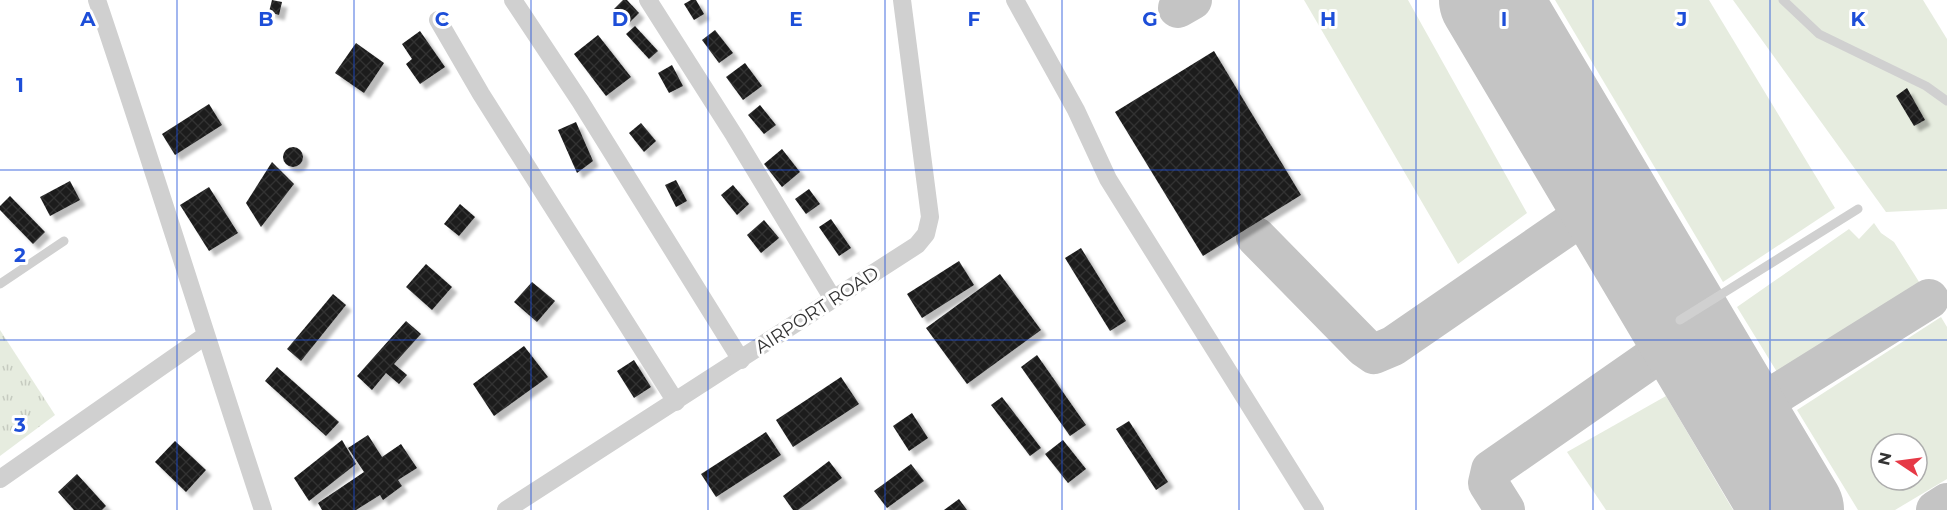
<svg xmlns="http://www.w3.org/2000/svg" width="1947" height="510" viewBox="0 0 1947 510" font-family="Montserrat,sans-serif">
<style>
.grass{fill:#e6ecdf;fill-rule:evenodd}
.park{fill:url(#park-tufts)}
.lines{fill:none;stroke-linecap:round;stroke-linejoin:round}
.taxiway{stroke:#c4c4c4;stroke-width:40}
.runway{stroke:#c4c4c4;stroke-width:102}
.building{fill:url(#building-cross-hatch);filter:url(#shadow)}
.service{stroke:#d0d0d0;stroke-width:9}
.minor{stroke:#d0d0d0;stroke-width:18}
.grid{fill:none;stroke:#1d4ed8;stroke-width:1.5;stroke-opacity:0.55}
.labels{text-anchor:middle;stroke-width:6;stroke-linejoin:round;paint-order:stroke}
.street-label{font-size:18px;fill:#333;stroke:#fff}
.grid-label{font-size:20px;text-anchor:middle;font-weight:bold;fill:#1d4ed8;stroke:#fff;stroke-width:6;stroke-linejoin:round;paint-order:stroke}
</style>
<defs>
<pattern id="park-tufts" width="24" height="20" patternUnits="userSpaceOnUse" patternTransform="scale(1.5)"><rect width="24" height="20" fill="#e6ecdf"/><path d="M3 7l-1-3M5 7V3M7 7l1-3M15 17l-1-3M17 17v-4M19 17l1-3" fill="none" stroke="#c6cbc0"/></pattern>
<pattern id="building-cross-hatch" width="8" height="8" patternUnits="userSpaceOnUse" patternTransform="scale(1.5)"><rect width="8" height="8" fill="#1a1a1a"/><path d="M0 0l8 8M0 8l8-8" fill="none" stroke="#333"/></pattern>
<filter id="shadow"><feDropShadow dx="5.5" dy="5.5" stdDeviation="1.5" flood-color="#0004"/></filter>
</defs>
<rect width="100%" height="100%" fill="#fff"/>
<g class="grass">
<polygon points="1304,0 1408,0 1527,213 1458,264"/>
<polygon points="1555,0 1709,0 1835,208 1723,282"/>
<polygon points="1733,0 1923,0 1947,39 1947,209 1886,212"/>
<polygon points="1874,223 1881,233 1894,242 1921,285 1777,372 1737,307 1849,229 1859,239"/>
<path d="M1941,317L1947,327V479L1895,510H1858L1797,410ZM1881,444H1917V480H1881Z"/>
<polygon points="1666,396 1733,510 1606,510 1567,452"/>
</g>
<polygon class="park" points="0,330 55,415 0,456"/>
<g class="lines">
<g class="taxiway">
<polyline points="1178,8 1192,0"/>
<polyline points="1256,237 1364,347 1374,354 1393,346 1608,198"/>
<polyline points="1738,418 1929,299"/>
<polyline points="1505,510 1488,483 1491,470 1688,333"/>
<polyline points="1936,510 1947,503"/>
</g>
<polyline class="runway" points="1490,0 1793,510"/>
</g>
<g class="building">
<polygon points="272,0 282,2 279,15 269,12"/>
<polygon points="623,0 627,0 639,13 628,24 614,9"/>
<polygon points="691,0 696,0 704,14 694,20 684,4"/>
<polygon points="635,26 658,51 649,59 626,34"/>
<polygon points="715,30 733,53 719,63 702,40"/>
<polygon points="420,31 445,67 420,84 406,64 412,59 402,44"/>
<polygon points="598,35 631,77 606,96 574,54"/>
<polygon points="356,43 384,63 364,93 335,73"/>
<polygon points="1214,51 1301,195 1203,256 1115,112"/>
<polygon points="745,63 762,86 743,100 726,77"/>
<polygon points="672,65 683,86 669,93 658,73"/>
<polygon points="1907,88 1925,120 1914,126 1896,96"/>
<polygon points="209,104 222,125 175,155 162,134"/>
<polygon points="760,105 776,125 764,134 748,115"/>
<polygon points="576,122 593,161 577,173 558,130"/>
<polygon points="641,123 656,141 644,152 629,133"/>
<circle cx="293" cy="157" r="10"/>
<polygon points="782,149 800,172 782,187 764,164"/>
<polygon points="272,162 294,184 261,227 246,203"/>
<polygon points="676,180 687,201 676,207 665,185"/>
<polygon points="70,181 80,200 50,216 40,197"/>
<polygon points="733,185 749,204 737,215 721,195"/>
<polygon points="209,187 238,233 209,251 180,205"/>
<polygon points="809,189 820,204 806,214 795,199"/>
<polygon points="10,196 45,232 33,244 0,210 0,206"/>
<polygon points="460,204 475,217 459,236 444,224"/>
<polygon points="831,219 851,248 839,256 819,227"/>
<polygon points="764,220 779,238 761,253 747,235"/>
<polygon points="1081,248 1126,321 1110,331 1065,258"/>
<polygon points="959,261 974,285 922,318 907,294"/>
<polygon points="426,264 452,287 432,310 406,287"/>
<polygon points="1000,274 1041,330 967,384 926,328"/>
<polygon points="532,282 555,301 537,322 514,302"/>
<polygon points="333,294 346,305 301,361 287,349"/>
<polygon points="406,321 421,334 394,364 407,375 399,384 386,373 372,390 357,376"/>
<polygon points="524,346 548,377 494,416 473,384"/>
<polygon points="1037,355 1086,425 1070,436 1021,367"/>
<polygon points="634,360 651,387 634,398 617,371"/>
<polygon points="277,367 339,422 326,436 265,381"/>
<polygon points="841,377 859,404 793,447 776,420"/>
<polygon points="1002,397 1041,448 1030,456 991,405"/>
<polygon points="912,413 928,438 909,451 893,426"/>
<polygon points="1129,421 1168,482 1156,490 1116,429"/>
<polygon points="766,432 781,455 716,497 701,474"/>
<polygon points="368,435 382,457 401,444 417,468 398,480 402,486 383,500 380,495 356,510 322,510 318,503 364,472 348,448"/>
<polygon points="342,440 356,464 309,501 294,478"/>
<polygon points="1063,440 1086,469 1068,483 1045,454"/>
<polygon points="175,441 206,470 186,492 155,462"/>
<polygon points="829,461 842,478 798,510 793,510 783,496"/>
<polygon points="911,464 924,481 887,508 874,491"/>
<polygon points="77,474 106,506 102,510 74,510 58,492"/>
<polygon points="959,499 967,510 944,510"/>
</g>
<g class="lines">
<g class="service">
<polyline points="1783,0 1819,34 1926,86 1947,101"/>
<polyline points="0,284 64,241"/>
<polyline points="1680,320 1858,209"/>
</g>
<g class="minor">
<path d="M97,0C154,169 207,340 263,510"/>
<polyline points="513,0 580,101 741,360"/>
<polyline points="648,0 734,135 833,299"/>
<polyline points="1015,0 1076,110 1108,179 1315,510"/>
<polyline points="438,20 481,94 676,402"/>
<polyline points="0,479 205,336"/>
<polyline points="506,510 917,245 926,234 930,217 902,0"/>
</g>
</g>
<path class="grid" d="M177,0V510M354,0V510M531,0V510M708,0V510M885,0V510M1062,0V510M1239,0V510M1416,0V510M1593,0V510M1770,0V510M0,170H1947M0,340H1947"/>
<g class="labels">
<g class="street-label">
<text transform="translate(817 310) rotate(-33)" y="6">AIRPORT ROAD</text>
</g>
</g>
<g class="grid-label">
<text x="88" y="26">A</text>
<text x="266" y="26">B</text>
<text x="442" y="26">C</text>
<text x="620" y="26">D</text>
<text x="796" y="26">E</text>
<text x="974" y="26">F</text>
<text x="1150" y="26">G</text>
<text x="1328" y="26">H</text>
<text x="1504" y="26">I</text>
<text x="1682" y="26">J</text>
<text x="1858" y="26">K</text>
<text x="20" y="92">1</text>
<text x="20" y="262">2</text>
<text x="20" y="432">3</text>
</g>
<g transform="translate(1899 462) rotate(283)"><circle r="28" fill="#ffffff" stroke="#adadad" stroke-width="1.5"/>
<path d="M0-4.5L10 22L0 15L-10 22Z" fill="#e63946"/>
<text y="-9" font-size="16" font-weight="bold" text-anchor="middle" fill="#333333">N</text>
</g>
</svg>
